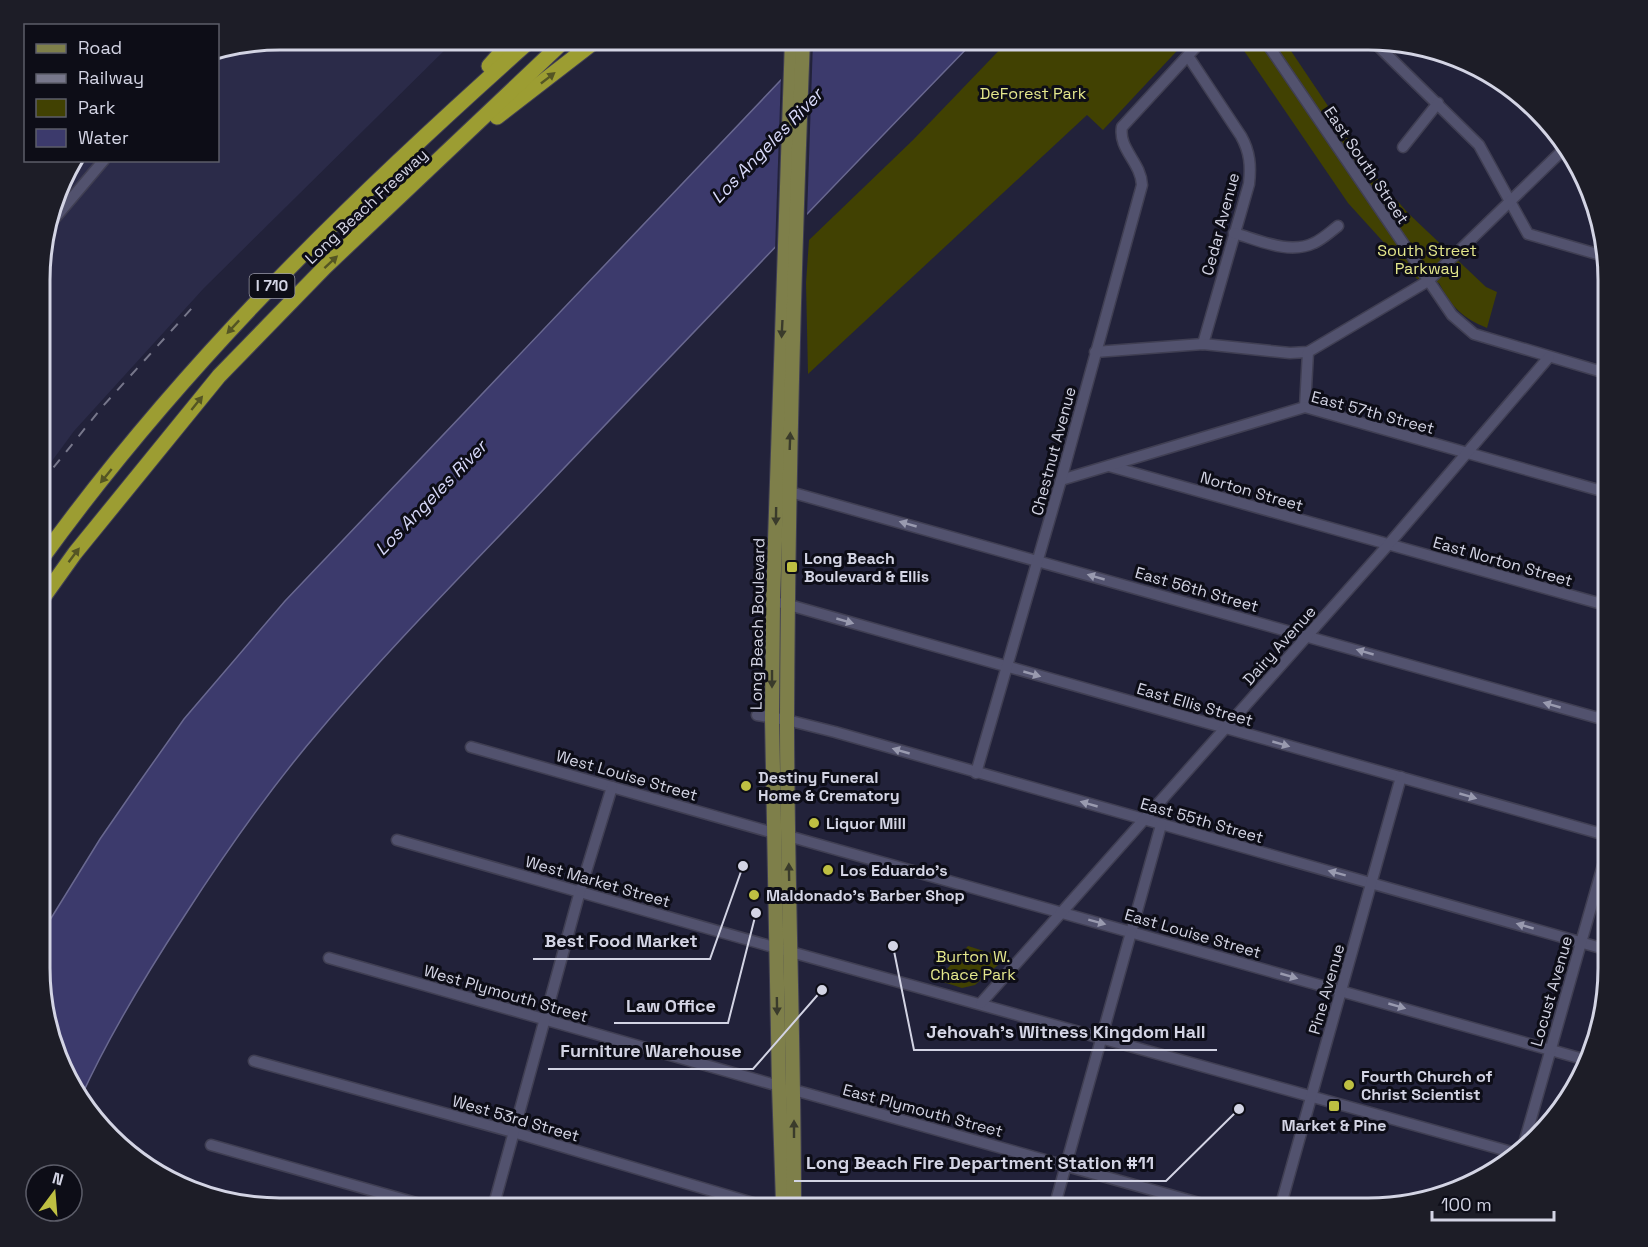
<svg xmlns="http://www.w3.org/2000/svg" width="1648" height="1247" viewBox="0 0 1648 1247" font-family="'Space Grotesk',sans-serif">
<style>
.built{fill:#2b2b49}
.green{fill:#414102}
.water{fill:#3c3a6c;stroke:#696890;stroke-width:1.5}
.pier{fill:#22223a}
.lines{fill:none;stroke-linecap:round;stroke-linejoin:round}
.minor-casing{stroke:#403f53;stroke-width:13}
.major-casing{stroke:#403f53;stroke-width:16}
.highway-casing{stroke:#403f53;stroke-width:17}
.minor{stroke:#52526e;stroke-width:10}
.major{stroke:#7e7f4a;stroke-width:14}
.highway{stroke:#9c9d32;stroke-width:15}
.rail{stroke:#77778b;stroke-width:2;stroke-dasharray:10 10;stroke-linecap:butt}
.oneway{fill:#545524}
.oneway2{fill:#3a3b2b}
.oneway3{fill:#999aaf}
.poi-dot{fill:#bebf42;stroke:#0d0d17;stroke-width:2}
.labels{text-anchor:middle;stroke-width:6;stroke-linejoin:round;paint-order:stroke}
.shield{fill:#0d0d17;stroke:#9898a6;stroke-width:1.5}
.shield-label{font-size:15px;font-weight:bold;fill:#d3d4e4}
.park-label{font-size:16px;fill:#e4e78c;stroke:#0d0d17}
.street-label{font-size:16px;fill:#d3d4e4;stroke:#0d0d17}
.poi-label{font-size:16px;font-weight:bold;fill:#d3d4e4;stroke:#0d0d17;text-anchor:start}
.water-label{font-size:18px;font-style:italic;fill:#d8d9fa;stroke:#0d0d17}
.rim{fill:none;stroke:#d3d4e4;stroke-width:3}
.leader{fill:none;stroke:#d3d4e4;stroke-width:2}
.callout-dot{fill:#d3d4e4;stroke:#0d0d17;stroke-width:2}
.callout-label{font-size:18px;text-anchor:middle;font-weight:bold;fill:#d3d4e4;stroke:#0d0d17;stroke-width:6;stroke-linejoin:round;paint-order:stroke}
</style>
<rect width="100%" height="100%" fill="#22223a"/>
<polygon class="built" points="279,39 456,39 204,288 74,431 41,476 41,247 71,161 218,160 218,49"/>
<g class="green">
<polygon points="1010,39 1188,39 1103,130 1087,115 808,374 806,283 809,240 913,140"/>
<path d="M1236,39H1283L1375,176L1409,214L1486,287L1497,292L1487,328C1463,318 1451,307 1439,283L1417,279L1348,203Z"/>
<polygon points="968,946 1006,958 975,985 962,988 937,980"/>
</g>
<path class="water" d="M820,39H976C831,188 688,338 545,488C470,567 392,645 321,729C271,787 227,850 185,915C147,973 110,1033 81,1097L64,1074L40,984V936L100,839L138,784L184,719L285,601Z"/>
<polygon class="pier" points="813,42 807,217 775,250 781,75"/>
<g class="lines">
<defs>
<g id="minor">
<polyline points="1264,39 1452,315 1474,334 1609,374"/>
<polyline points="1371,39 1479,145 1528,234 1604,256"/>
<path d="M1188,56L1241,136C1250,152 1251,166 1249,184L1203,344"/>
<polyline points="1403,147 1438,103"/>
<polyline points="49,225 104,160"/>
<path d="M1234,233C1259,240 1289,255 1314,243C1323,239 1330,232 1338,226"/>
<polyline points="1095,352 1203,344 1290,353 1308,352 1428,281 1565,148"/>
<polyline points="1305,407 1308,352"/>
<polyline points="1109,466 1609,606"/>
<polyline points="1061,480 1305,407 1609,493"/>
<polyline points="783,490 1609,721"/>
<polyline points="782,603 1609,836"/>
<polyline points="757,715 787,720 835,732 1608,950"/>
<polyline points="471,747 774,833"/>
<path d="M976,773L1061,480L1142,185C1141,162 1118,149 1122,127L1203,39"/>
<polyline points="788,836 1590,1061"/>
<polyline points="397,840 791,952 1515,1153"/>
<polyline points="329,958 779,1086"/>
<polyline points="981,1003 1388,545 1549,357"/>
<polyline points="254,1061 513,1132 770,1208"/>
<polyline points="794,1090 1217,1208"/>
<polyline points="211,1145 434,1208"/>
<polyline points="1523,1147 1609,844"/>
<polyline points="493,1208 580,891 612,787"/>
<polyline points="1054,1208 1161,825"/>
<polyline points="1280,1208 1401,777"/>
</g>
<g id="major">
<polyline points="787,1208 783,1202 779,1086 772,718 773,600 792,39"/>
<path d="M793,1208L794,1204C794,1042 787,880 787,718C788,492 794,265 803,39"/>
</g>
<g id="highway">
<polyline points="489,66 513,39"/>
<polyline points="497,117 598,39"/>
<path d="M40,561C180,366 353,198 532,39"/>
<polyline points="40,602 75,553 219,376 325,267 566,39"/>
</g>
</defs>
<use href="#minor" class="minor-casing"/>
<use href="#major" class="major-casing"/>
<use href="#highway" class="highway-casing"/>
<use href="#minor" class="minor"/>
<use href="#major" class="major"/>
<use href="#highway" class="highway"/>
<polyline class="rail" points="41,483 103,406 192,308"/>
</g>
<defs><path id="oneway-solid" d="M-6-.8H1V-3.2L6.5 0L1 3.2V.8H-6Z" transform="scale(1.5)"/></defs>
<g class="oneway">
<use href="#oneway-solid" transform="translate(548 78) rotate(-38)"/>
<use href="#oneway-solid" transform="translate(331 262) rotate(-43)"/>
<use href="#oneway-solid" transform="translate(233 327) rotate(133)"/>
<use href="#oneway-solid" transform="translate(197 403) rotate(-51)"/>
<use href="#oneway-solid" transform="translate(106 476) rotate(129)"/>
<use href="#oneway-solid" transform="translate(74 555) rotate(-53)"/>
</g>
<g class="oneway2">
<use href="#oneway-solid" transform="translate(782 329) rotate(93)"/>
<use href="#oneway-solid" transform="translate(790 441) rotate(-88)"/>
<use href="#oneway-solid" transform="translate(776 516) rotate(91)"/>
<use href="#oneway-solid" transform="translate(772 679) rotate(90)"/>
<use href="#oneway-solid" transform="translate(789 872) rotate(-91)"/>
<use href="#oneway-solid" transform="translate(777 1006) rotate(89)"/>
<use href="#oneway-solid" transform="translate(794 1129) rotate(-90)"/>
</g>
<g class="oneway3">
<use href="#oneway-solid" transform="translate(908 524) rotate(-164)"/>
<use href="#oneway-solid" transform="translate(1096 577) rotate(-164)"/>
<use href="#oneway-solid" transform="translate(845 621) rotate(16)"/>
<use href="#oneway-solid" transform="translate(1365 652) rotate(-164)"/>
<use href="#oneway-solid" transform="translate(1032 674) rotate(16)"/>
<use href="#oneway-solid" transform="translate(1552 705) rotate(-164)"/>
<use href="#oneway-solid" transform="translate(1281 744) rotate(16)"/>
<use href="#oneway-solid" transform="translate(901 751) rotate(-164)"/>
<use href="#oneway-solid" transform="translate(1468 796) rotate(16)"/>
<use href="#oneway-solid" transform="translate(1089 804) rotate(-164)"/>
<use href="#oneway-solid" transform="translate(1337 873) rotate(-165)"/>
<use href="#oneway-solid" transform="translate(1097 922) rotate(15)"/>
<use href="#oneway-solid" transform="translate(1525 926) rotate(-164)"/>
<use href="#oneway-solid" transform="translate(1289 976) rotate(16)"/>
<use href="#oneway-solid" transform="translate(1397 1006) rotate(16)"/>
</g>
<g class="poi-dot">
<rect x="786" y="561" width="12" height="12" rx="3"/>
<circle cx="746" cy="786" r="6"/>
<circle cx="814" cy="823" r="6"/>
<circle cx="828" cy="870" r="6"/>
<circle cx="754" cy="895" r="6"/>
<circle cx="1349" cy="1085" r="6"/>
<rect x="1328" y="1100" width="12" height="12" rx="3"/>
</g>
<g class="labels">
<rect class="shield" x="249.5" y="274" width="45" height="24" rx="4.5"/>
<g class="shield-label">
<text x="272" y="291">I 710</text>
</g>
<g class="park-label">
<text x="1033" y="99">DeForest Park</text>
<text x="1427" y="256">South Street<tspan x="1427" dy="18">Parkway</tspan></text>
<text x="973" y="962">Burton W.<tspan x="973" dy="18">Chace Park</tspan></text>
</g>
<g class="street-label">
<text transform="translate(1367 165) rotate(56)" y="6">East South Street</text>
<text transform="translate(366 206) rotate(-43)" y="6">Long Beach Freeway</text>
<text transform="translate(1220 224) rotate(-75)" y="6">Cedar Avenue</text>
<text transform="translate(1373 412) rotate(15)" y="6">East 57th Street</text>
<text transform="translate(1053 451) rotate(-75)" y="6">Chestnut Avenue</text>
<text transform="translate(1252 491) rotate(16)" y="6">Norton Street</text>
<text transform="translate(1503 561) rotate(16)" y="6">East Norton Street</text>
<text transform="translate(1197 589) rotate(16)" y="6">East 56th Street</text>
<text transform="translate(757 624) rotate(-89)" y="6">Long Beach Boulevard</text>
<text transform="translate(1279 645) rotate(-48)" y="6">Dairy Avenue</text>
<text transform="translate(1195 704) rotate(16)" y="6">East Ellis Street</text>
<text transform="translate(627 775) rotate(16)" y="6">West Louise Street</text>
<text transform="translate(1202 820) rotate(16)" y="6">East 55th Street</text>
<text transform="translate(598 881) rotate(16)" y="6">West Market Street</text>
<text transform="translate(1193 933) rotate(16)" y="6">East Louise Street</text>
<text transform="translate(1326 989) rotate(-74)" y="6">Pine Avenue</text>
<text transform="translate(1551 991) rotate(-74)" y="6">Locust Avenue</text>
<text transform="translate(506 993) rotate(16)" y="6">West Plymouth Street</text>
<text transform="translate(923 1110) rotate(15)" y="6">East Plymouth Street</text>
<text transform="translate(516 1118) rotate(16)" y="6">West 53rd Street</text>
</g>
<g class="poi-label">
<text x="804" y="564">Long Beach<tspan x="804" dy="18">Boulevard &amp; Ellis</tspan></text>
<text x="758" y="783">Destiny Funeral<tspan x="758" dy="18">Home &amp; Crematory</tspan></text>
<text x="826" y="829">Liquor Mill</text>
<text x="840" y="876">Los Eduardo's</text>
<text x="766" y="901">Maldonado's Barber Shop</text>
<text x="1361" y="1082">Fourth Church of<tspan x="1361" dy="18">Christ Scientist</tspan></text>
<text x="1334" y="1131" text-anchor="middle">Market &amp; Pine</text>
</g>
<g class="water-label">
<text transform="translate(767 146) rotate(-46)" y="6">Los Angeles River</text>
<text transform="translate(431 498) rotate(-46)" y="6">Los Angeles River</text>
</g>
</g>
<path d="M0 0H1648V1247H0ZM280 50H1368A230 230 0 0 1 1598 280V968A230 230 0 0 1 1368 1198H280A230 230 0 0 1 50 968V280A230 230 0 0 1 280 50Z" fill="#1d1d27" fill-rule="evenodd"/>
<path class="rim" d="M280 50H1368A230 230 0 0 1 1598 280V968A230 230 0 0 1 1368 1198H280A230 230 0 0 1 50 968V280A230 230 0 0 1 280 50Z"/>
<path class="leader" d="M743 866L710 959H533M756 913L728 1023H614M893 946L914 1050H1217M822 990L753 1069H548M1239 1109L1166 1181H794"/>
<g class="callout-dot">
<circle cx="743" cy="866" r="6"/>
<circle cx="756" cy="913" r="6"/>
<circle cx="893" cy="946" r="6"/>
<circle cx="822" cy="990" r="6"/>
<circle cx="1239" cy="1109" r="6"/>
</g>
<g class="callout-label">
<text x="621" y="947">Best Food Market</text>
<text x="671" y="1012">Law Office</text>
<text x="1066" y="1038">Jehovah's Witness Kingdom Hall</text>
<text x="651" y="1057">Furniture Warehouse</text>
<text x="980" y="1169">Long Beach Fire Department Station #11</text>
</g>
<rect x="24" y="24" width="195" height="138" fill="#0d0d17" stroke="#5c5d69" stroke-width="1.5"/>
<rect x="36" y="44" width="30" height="9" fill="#7e7f4a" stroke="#5c5d69" stroke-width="1.5"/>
<text x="78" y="54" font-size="18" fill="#d3d4e4">Road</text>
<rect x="36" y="74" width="30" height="9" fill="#77778b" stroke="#5c5d69" stroke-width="1.5"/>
<text x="78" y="84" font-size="18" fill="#d3d4e4">Railway</text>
<rect x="36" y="99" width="30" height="18" fill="#414102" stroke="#5c5d69" stroke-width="1.5"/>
<text x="78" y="114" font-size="18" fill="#d3d4e4">Park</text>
<rect x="36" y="129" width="30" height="18" fill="#3c3a6c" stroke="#5c5d69" stroke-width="1.5"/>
<text x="78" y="144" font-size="18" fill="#d3d4e4">Water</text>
<g transform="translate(54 1193) rotate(16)"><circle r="28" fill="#0d0d17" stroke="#5c5d69" stroke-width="1.5"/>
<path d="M0-4.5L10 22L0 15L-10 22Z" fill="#bebf42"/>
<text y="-9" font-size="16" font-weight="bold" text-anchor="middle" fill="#d3d4e4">N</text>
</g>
<path d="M1432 1211v9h122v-9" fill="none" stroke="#d3d4e4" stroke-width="3"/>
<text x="1441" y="1211" font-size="18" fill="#d3d4e4" stroke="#0d0d17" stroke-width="4.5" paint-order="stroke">100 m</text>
</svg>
